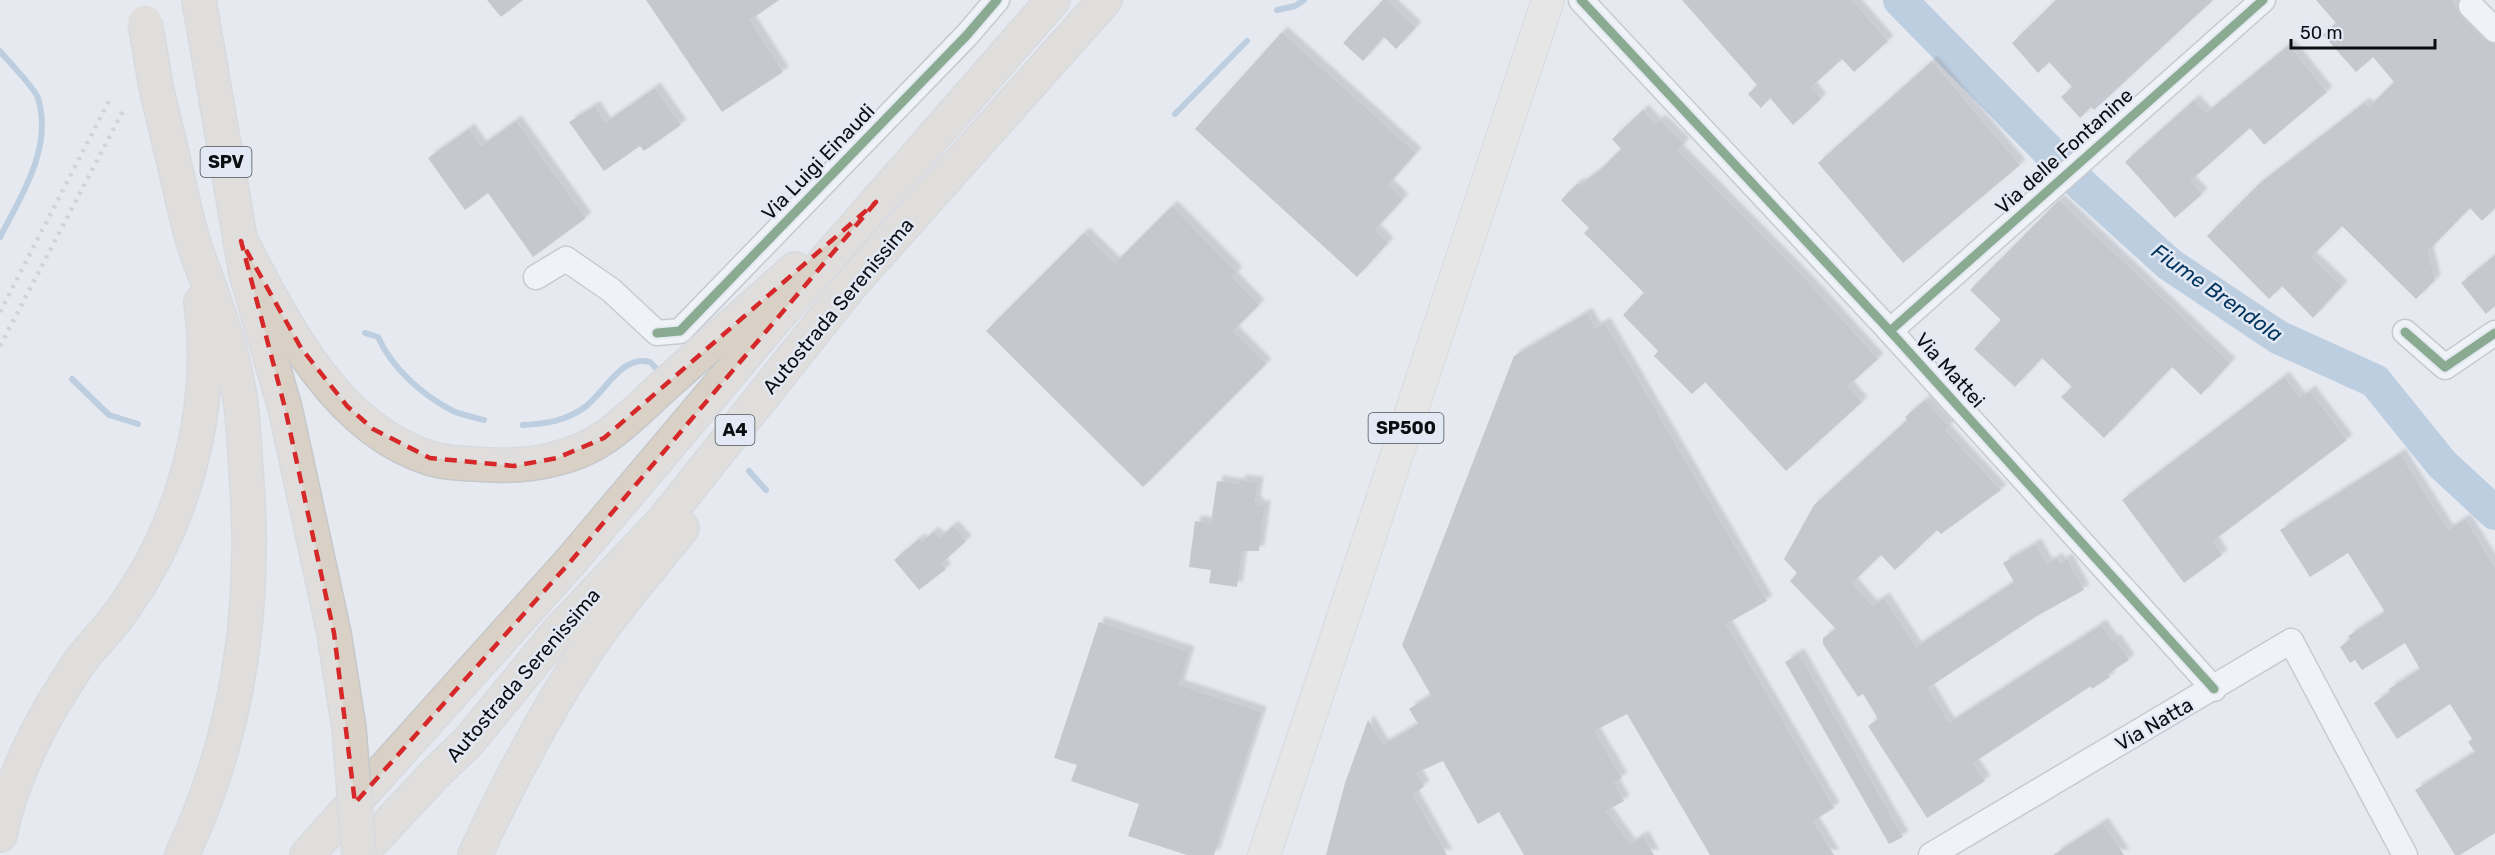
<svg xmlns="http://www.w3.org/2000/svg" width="2495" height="855" viewBox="0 0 2495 855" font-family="Rubik,sans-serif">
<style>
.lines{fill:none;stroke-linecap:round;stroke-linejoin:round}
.stream{stroke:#8eaecf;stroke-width:6}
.river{stroke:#8eaecf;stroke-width:34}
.building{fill:#9ea1a5;filter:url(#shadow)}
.minor-casing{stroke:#a2a5aa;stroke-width:27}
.major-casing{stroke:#c6c8ca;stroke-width:34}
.highway-casing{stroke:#c6c8ca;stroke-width:36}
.minor{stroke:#fbfcfd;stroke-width:24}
.major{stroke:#e7e2dc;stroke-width:32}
.highway{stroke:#d9d0c6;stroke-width:33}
.rail{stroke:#b7b9ba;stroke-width:4.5;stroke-dasharray:3 6;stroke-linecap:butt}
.highway-bridge-casing{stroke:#c6c8ca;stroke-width:36;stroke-linecap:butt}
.highway-bridge{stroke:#d9d0c6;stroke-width:33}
.cycleway-casing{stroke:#e2e9f4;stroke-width:13}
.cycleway{stroke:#1b5e20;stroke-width:9}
.marked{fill:none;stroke:#d62828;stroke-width:4.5;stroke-dasharray:12 8;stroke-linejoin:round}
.labels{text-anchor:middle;stroke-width:5;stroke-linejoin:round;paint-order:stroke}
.shield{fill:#e2e9f4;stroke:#4c5056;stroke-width:1.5}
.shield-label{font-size:18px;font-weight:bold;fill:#0c0f12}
.street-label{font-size:20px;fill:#0c0f12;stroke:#e2e9f4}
.water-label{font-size:21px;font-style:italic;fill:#00345e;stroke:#e2e9f4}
</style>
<defs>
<filter id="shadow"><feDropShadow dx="5.5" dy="-5.5" stdDeviation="1.5" flood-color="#0004"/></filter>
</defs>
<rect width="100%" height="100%" fill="#e6eaf0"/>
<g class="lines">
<g class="stream">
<polyline points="1277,10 1295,6 1304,0"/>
<path d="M0,51C8,61 35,88 38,98C53,147 22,195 0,237"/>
<polyline points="1175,114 1247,41"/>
<path d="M365,333L378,337C392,368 422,395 453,411C462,415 474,417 484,420"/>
<polyline points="72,379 109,415 138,424"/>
<path d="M523,425C545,424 566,421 585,407C605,392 622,354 650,362L657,369"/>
<polyline points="749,471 766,490"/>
</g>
<polyline class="river" points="1900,0 2083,186 2169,264 2278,337 2375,381 2442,464 2495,513"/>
</g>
<g class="building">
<polygon points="487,0 523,0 501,17"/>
<polygon points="646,0 779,0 750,20 783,72 722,112"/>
<polygon points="1383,0 1387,0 1416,27 1396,49 1384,37 1363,61 1343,43"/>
<polygon points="1682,0 1852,0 1888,41 1854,72 1842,59 1811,87 1821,99 1793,125 1770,98 1761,108 1748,94 1757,85"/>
<polygon points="2056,0 2213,0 2094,110 2091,107 2080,118 2061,97 2072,87 2049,62 2038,73 2012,43"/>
<polygon points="2316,0 2452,0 2461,16 2485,40 2495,44 2495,208 2482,221 2470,208 2428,251 2435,280 2416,299 2342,226 2311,257 2342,286 2313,318 2282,286 2269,299 2207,236 2259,184 2364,103 2369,107 2394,82 2373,57 2356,72 2323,35 2336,23"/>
<polygon points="1282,32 1416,153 1388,185 1403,199 1375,230 1388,243 1357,277 1195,129"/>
<polygon points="2289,45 2327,92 2264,145 2250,128 2190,181 2202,194 2175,218 2125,162 2194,100 2206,113"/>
<polygon points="1932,61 2020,165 1903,263 1818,163"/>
<polygon points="655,88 681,125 644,151 640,146 604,171 569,122 595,106 605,123"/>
<polygon points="1643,110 1656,124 1660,120 1684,143 1678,150 1811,285 1878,359 1848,386 1862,402 1786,471 1705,382 1692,394 1654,356 1658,351 1623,315 1644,293 1584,233 1589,228 1561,200 1578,183 1580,185 1601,169 1621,149 1612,139"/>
<polygon points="516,121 586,218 533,257 488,193 465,210 428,158 469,129 481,146"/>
<polygon points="2059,200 2230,363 2201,395 2172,367 2104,438 2061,397 2072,387 2042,358 2015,387 1974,349 2001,320 1970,290"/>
<polygon points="1172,206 1237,272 1232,277 1259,305 1233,331 1266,364 1143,487 986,331 1084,233 1115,263"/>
<polygon points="2495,255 2495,306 2486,314 2461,283"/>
<polygon points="1587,313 1595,328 1605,323 1767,601 1726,624 1834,808 1813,821 1834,855 1710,855 1627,714 1594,731 1622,778 1614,783 1624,801 1606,811 1630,844 1643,836 1654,855 1524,855 1499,812 1478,824 1443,761 1416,773 1424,786 1413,795 1447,855 1326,855 1345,783 1368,720 1383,745 1418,724 1409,709 1431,695 1402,645 1514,356"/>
<polygon points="2284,377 2300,398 2310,391 2347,440 2213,541 2222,555 2184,583 2122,500"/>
<polygon points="1925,400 1949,427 1945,430 2001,490 1941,534 1937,530 1895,570 1881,555 1852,583 1872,606 1884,598 1916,647 2014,582 2003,563 2036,544 2047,564 2057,558 2060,563 2067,559 2084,590 2037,616 1928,688 1949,723 2101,625 2112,641 2115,639 2129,660 2108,674 2110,677 2092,689 2091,686 1973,763 1985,781 1927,818 1868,726 1878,719 1863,694 1858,697 1823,644 1823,638 1836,629 1790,581 1797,573 1784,559 1814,505 1907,420 1905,417"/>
<polygon points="2400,454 2448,530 2465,519 2495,567 2495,833 2460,855 2455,855 2415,790 2475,752 2468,742 2472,739 2450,704 2397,739 2374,703 2390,692 2389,689 2420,669 2405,643 2362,670 2355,660 2350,663 2340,647 2350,639 2348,636 2385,612 2348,553 2310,577 2280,530"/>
<polygon points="1240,480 1258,482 1255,502 1258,502 1258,506 1265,506 1259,551 1242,551 1237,587 1209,583 1211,570 1189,567 1195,521 1211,523 1217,481 1239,484"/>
<polygon points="953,526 966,541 941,564 946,569 919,590 894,560 919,539 922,542 933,532 939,538"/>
<polygon points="1099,622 1189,652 1179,685 1261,712 1214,855 1187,855 1128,836 1139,804 1071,781 1077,765 1054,758"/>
<polygon points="1799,654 1903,837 1889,844 1785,662"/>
<polygon points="2103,823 2124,855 2053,855"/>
</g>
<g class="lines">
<defs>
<g id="minor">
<polyline points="1581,0 1890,331 2214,689"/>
<polyline points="2471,6 2495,30"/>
<polyline points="536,277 566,259 611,290 657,333 680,331 967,35 997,0"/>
<polyline points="1890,331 2263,0"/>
<polyline points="2405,332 2445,367 2495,333"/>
<polyline points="1931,855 2291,641 2405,855"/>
</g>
<polyline id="major" points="1264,855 1548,0"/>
<g id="highway">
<polyline points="199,0 246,273 285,408 334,633"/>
<path d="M172,154C180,185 185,217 195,247C210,290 227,331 236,376C243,407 244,439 246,471C257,603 239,734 182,855"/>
<path d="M241,241C283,322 335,428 429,458C449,464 471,464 492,465C529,467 574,459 605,437C627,422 646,402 666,384C709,346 752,307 795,269"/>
<path d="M0,835C12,774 42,718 77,666C89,648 105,634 117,617C183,530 216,410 201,302"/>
<polyline points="307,855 571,561 805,284 1053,0"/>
<polyline points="359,855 437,772 469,741 559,631 664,520 850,286 1105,0"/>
<path d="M475,855C506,789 539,723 579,662C609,615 647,572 682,528"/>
</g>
</defs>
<use href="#minor" class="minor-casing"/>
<use href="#major" class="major-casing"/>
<use href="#highway" class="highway-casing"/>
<use href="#minor" class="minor"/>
<use href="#major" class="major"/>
<use href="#highway" class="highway"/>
<g class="rail">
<polyline points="0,312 110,99"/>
<polyline points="0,346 125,107"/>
</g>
<defs>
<g id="highway-bridge">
<polyline points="145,22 156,87 172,154"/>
<polyline points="334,633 349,728 359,855"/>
</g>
</defs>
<use href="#highway-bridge" class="highway-bridge-casing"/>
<use href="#highway-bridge" class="highway-bridge"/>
<defs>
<g id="cycleway">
<polyline points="1581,0 1890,331 2214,689"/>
<polyline points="1890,331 2263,0"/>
<polyline points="2405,332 2445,367 2495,333"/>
<polyline points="657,333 680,331 967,35 997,0"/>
</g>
</defs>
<use href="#cycleway" class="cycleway-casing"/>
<use href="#cycleway" class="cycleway"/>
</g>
<path d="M0 0H2495V855H0ZM876,202L571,561L355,803L334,633L285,408L241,241L301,348L347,406L373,429L430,458L514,466L557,458L604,438Z" fill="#e6eaf0" fill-opacity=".55" fill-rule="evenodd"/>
<path class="marked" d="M876,202L571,561L355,803L334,633L285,408L241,241L301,348L347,406L373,429L430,458L514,466L557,458L604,438Z"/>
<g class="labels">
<g class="shield">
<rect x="200.5" y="147" width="51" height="30" rx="4.5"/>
<rect x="1368.5" y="413" width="75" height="30" rx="4.5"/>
<rect x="715.5" y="415" width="39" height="30" rx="4.5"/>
</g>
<g class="shield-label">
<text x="226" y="168">SPV</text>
<text x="1406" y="434">SP500</text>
<text x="735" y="436">A4</text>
</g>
<g class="street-label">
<text transform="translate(2064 151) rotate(-42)" y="7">Via delle Fontanine</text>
<text transform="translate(818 162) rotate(-46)" y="7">Via Luigi Einaudi</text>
<text transform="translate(838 306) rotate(-50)" y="7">Autostrada Serenissima</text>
<text transform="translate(1950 370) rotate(48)" y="7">Via Mattei</text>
<text transform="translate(523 675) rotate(-49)" y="7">Autostrada Serenissima</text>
<text transform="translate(2154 724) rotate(-30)" y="7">Via Natta</text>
</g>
<g class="water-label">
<text transform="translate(2217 293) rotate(35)" y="7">Fiume Brendola</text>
</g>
</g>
<path d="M2291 39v9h144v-9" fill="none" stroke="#0c0f12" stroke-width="3"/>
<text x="2300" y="39" font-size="18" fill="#0c0f12" stroke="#e2e9f4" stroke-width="4.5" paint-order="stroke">50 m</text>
</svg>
